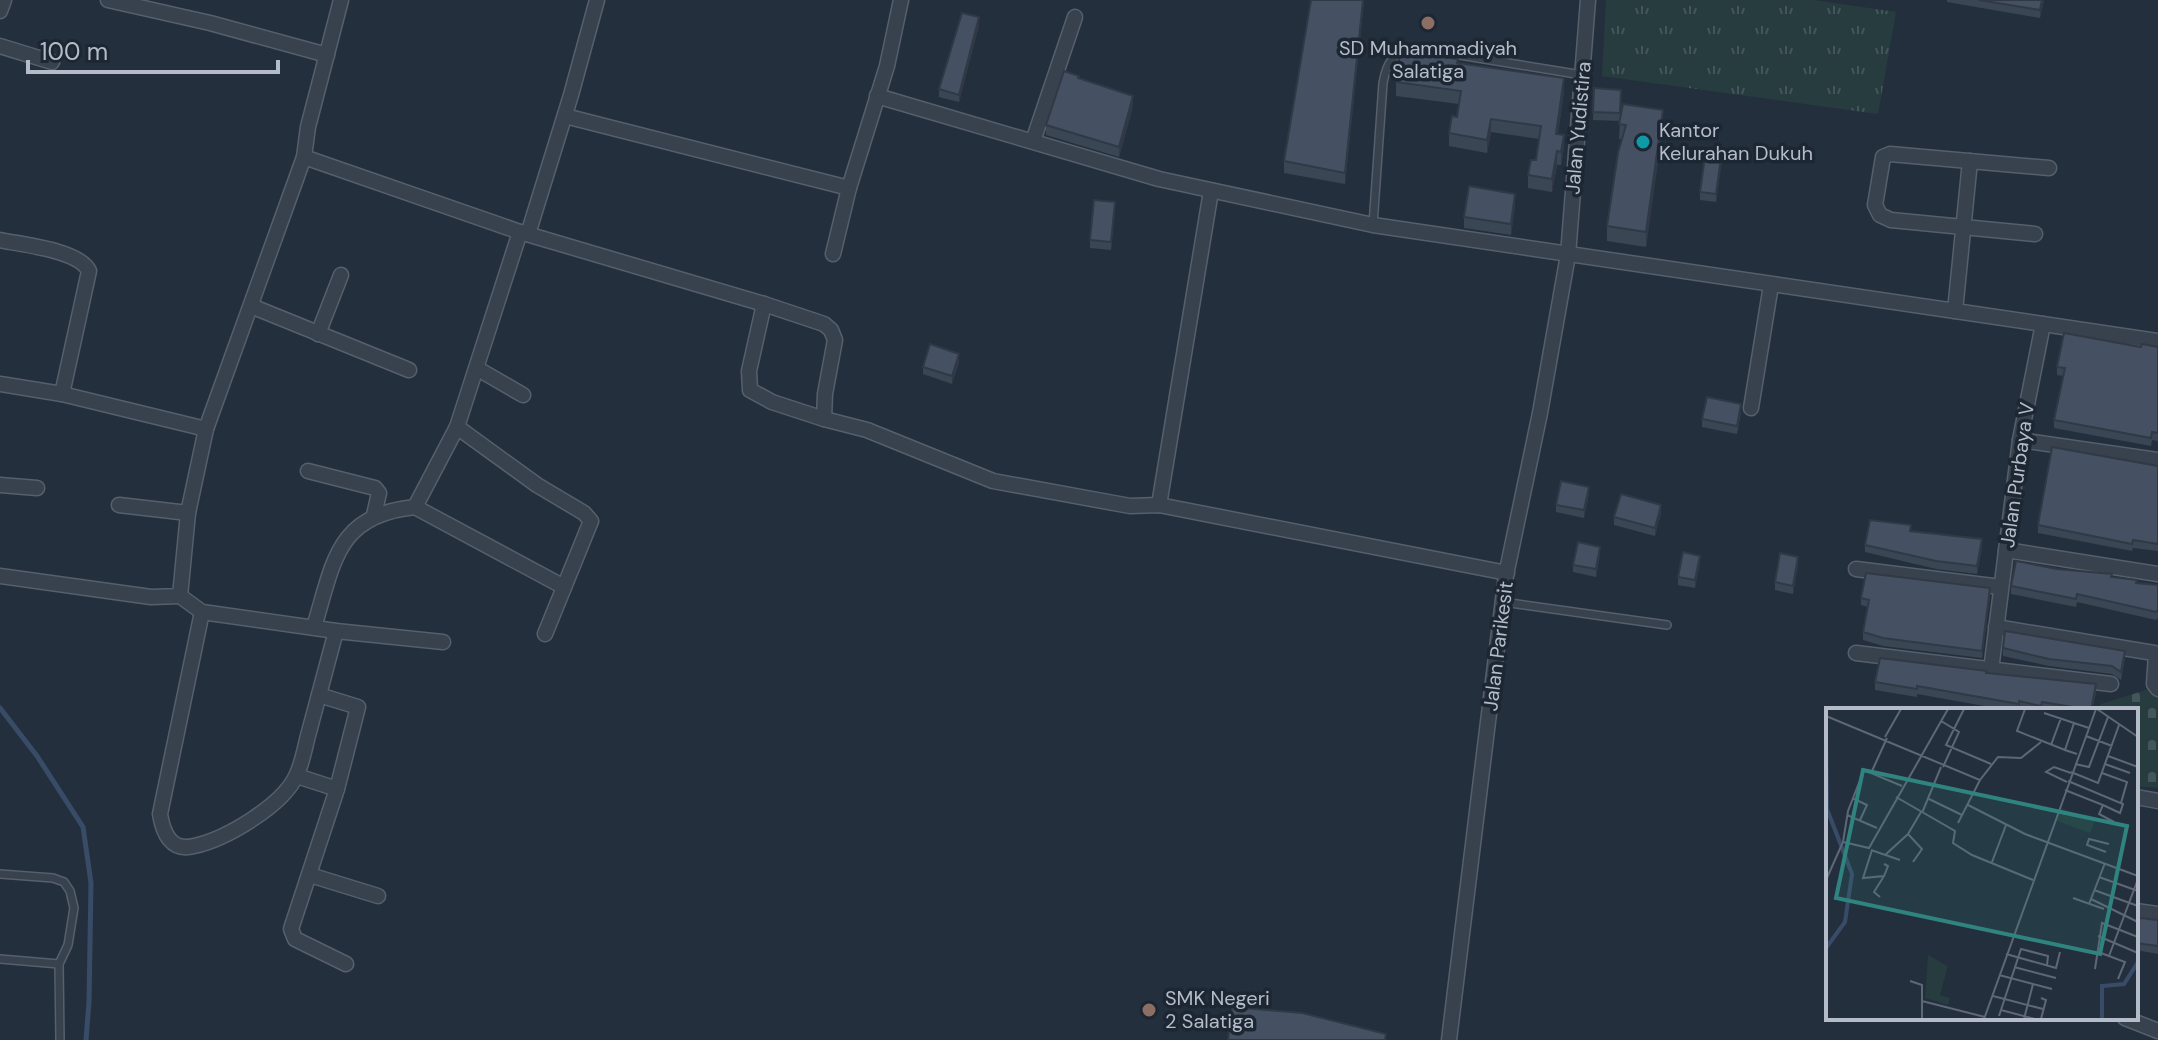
<svg xmlns="http://www.w3.org/2000/svg" width="2158" height="1040" viewBox="0 0 2158 1040" font-family="'DM Sans',sans-serif">
<style>
.grass{fill:url(#grass-tufts)}
.cemetery{fill:url(#cemetery-stones)}
.lines{fill:none;stroke-linecap:round;stroke-linejoin:round}
.stream{stroke:#394c67;stroke-width:5}
.lane-casing{stroke:#565f6c;stroke-width:10}
.street-casing{stroke:#565f6c;stroke-width:17}
.lane{stroke:#38414e;stroke-width:7}
.street{stroke:#38414e;stroke-width:14}
.wall{fill:#3b4654}
.shaded-wall{fill:#303945}
.building{fill:#455162;stroke:#303945;stroke-width:2}
.education-dot{fill:#8d6e63;stroke:#1d2633;stroke-width:3}
.culture-dot{fill:#0f9aa8;stroke:#1d2633;stroke-width:3}
.labels{text-anchor:middle;stroke-width:7;stroke-linejoin:round;paint-order:stroke}
.poi-label{font-size:20px;fill:#b4bcc9;stroke:#1d2633;text-anchor:start}
.street-label{font-size:20px;fill:#b4bcc9;stroke:#1d2633}
.inset-river{fill:none;stroke:#394c67;stroke-width:4}
.inset-road{fill:none;stroke:#5e6776;stroke-width:2}
.view{fill:#308480;fill-opacity:0.15;stroke:#308480;stroke-width:4}
.inset-edge{fill:none;stroke:#b4bcc9;stroke-width:4}
</style>
<defs>
<pattern id="grass-tufts" width="24" height="20" patternUnits="userSpaceOnUse" patternTransform="scale(2)"><rect width="24" height="20" fill="#263c3f"/><path d="M3 7l-1-3M5 7V3M7 7l1-3M15 17l-1-3M17 17v-4M19 17l1-3" fill="none" stroke="#435659"/></pattern>
<pattern id="cemetery-stones" width="16" height="16" patternUnits="userSpaceOnUse" patternTransform="scale(2)"><rect width="16" height="16" fill="#263c3f"/><path d="M2 7V4a2 2 0 0 1 4 0v3zM10 15v-3a2 2 0 0 1 4 0v3z" fill="#435659"/></pattern>
</defs>
<rect width="100%" height="100%" fill="#242f3e"/>
<polygon class="grass" points="1606,0 1813,0 1896,12 1878,114 1602,76"/>
<polygon class="cemetery" points="2146,690 2158,692 2158,788 2136,786 2136,710 2097,710 2101,704"/>
<g class="lines">
<polyline class="stream" points="0,708 37,756 83,827 91,883 89,1002 86,1040"/>
<defs>
<g id="lane">
<path d="M1373,225L1383,83C1387,60 1394,52 1417,48L1582,75"/>
<polyline points="1503,602 1667,625"/>
<polyline points="0,874 53,878 64,882 70,891 74,908 68,945 59,964 60,1040"/>
<polyline points="0,959 59,964"/>
</g>
<g id="street">
<polyline points="108,0 210,23 327,55"/>
<polyline points="0,11 4,0"/>
<polyline points="0,46 52,62"/>
<polyline points="877,96 1159,179 1373,225 2158,341"/>
<polyline points="565,116 849,188"/>
<polyline points="1033,141 1075,17"/>
<polyline points="304,157 520,232 764,304 824,324 831,330 835,340 825,394 824,419 867,430 993,481 1130,506 1159,505 1507,573"/>
<polyline points="528,234 571,95 597,0"/>
<polyline points="2035,234 1891,220 1880,215 1875,205 1883,157 1890,154 2049,168"/>
<path d="M0,240C23,245 79,250 89,271L62,394"/>
<polyline points="833,254 849,188 887,66 901,0"/>
<polyline points="764,304 749,371 750,390 772,402 824,419"/>
<polyline points="251,306 409,370"/>
<polyline points="1955,311 1970,161"/>
<polyline points="318,334 341,275"/>
<polyline points="478,369 523,395"/>
<polyline points="0,384 62,394 206,429"/>
<polyline points="1751,408 1771,285"/>
<polyline points="457,427 537,485 584,513 591,521 545,634"/>
<polyline points="2020,440 2158,460"/>
<polyline points="308,471 375,488 379,493 374,515"/>
<polyline points="0,485 37,488"/>
<polyline points="119,505 188,513"/>
<polyline points="1159,505 1211,191"/>
<polyline points="415,507 457,427 520,232"/>
<polyline points="2006,550 2158,574"/>
<polyline points="1856,569 2001,587"/>
<polyline points="0,576 151,597 180,596 188,513 206,429 304,157 308,127 341,0"/>
<polyline points="180,596 202,612 336,631 443,642"/>
<path d="M202,612L160,814C163,833 171,852 194,846C226,839 284,805 297,774C303,761 305,746 309,732C318,699 327,665 336,631"/>
<path d="M314,627C334,562 336,515 415,507L564,587"/>
<polyline points="1996,627 2154,653 2156,654 2154,684 2158,689"/>
<polyline points="1856,653 2111,684"/>
<polyline points="1991,670 2020,440 2043,324"/>
<polyline points="297,776 337,789 358,707 319,695"/>
<polyline points="337,789 291,929 295,939 346,964"/>
<polyline points="2136,797 2158,801"/>
<polyline points="310,875 378,896"/>
<polyline points="2136,911 2158,914"/>
<polyline points="2125,1018 2158,1031"/>
<polyline points="1449,1040 1506,575 1540,413 1568,255 1588,0"/>
</g>
</defs>
<use href="#lane" class="lane-casing"/>
<use href="#street" class="street-casing"/>
<use href="#lane" class="lane"/>
<use href="#street" class="street"/>
</g>
<g class="wall">
<polygon points="1364,0 1345,184 1284,173 1284,161"/>
<polygon points="1947,0 2044,0 2040,18 1947,2"/>
<polygon points="979,25 959,102 939,97 939,89"/>
<polygon points="1458,63 1564,92 1558,134 1564,148 1561,165 1557,165 1552,192 1528,188 1528,175 1536,160 1539,139 1491,132 1487,153 1449,146 1449,133 1457,117 1459,104 1396,96 1396,82"/>
<polygon points="1079,79 1133,106 1119,157 1046,135 1046,125"/>
<polygon points="1594,88 1621,90 1620,119 1663,125 1646,247 1607,241 1607,226 1622,139 1619,139 1620,121 1593,120"/>
<polygon points="1722,159 1716,202 1700,200 1700,192"/>
<polygon points="1515,205 1511,235 1464,228 1464,217"/>
<polygon points="1115,210 1111,250 1090,248 1090,240"/>
<polygon points="2141,347 2158,347 2158,441 2152,440 2151,446 2054,428 2054,420 2063,376 2057,375 2057,367"/>
<polygon points="959,362 952,384 923,374 923,367"/>
<polygon points="1741,412 1737,434 1702,427 1702,419"/>
<polygon points="2158,466 2158,551 2133,548 2132,551 2038,533 2038,525"/>
<polygon points="1589,494 1584,518 1556,512 1556,505"/>
<polygon points="1661,513 1655,536 1614,525 1614,517"/>
<polygon points="1911,531 1982,547 1977,574 1936,569 1865,552 1865,545"/>
<polygon points="1600,554 1596,577 1573,572 1573,565"/>
<polygon points="1700,563 1695,588 1678,585 1678,577"/>
<polygon points="1798,564 1793,594 1775,590 1775,582"/>
<polygon points="2112,577 2136,583 2158,585 2158,618 2156,620 2077,602 2076,607 2011,594 2011,586"/>
<polygon points="1990,596 1982,658 1883,646 1863,640 1863,632 1868,607 1861,605 1861,598"/>
<polygon points="2003,648 2125,658 2121,680 2112,674 2049,666 2003,656"/>
<polygon points="1986,673 2096,692 2092,710 2026,710 2019,708 2019,710 2007,710 1917,694 1917,697 1875,690 1875,682"/>
<polygon points="2158,920 2158,954 2136,950 2136,931"/>
</g>
<g class="shaded-wall">
<polygon points="1363,0 1364,0 1345,184 1345,173"/>
<polygon points="2042,0 2044,0 2040,18 2040,10"/>
<polygon points="979,17 979,25 959,102 959,95"/>
<polygon points="1564,78 1564,92 1556,147 1556,134"/>
<polygon points="1133,96 1133,106 1119,157 1119,147"/>
<polygon points="1663,110 1663,125 1646,247 1646,232"/>
<polygon points="1491,119 1491,132 1487,153 1487,140"/>
<polygon points="1564,135 1564,148 1561,165 1561,152"/>
<polygon points="1557,151 1557,165 1552,192 1552,179"/>
<polygon points="1722,151 1722,159 1716,202 1716,194"/>
<polygon points="1515,194 1515,205 1511,235 1511,224"/>
<polygon points="959,354 959,362 952,384 952,376"/>
<polygon points="1589,487 1589,494 1584,518 1584,510"/>
<polygon points="1661,505 1661,513 1655,536 1655,528"/>
<polygon points="1982,539 1982,547 1977,574 1977,566"/>
<polygon points="1600,547 1600,554 1596,577 1596,569"/>
<polygon points="1700,556 1700,563 1695,588 1695,580"/>
<polygon points="1798,557 1798,564 1793,594 1793,586"/>
<polygon points="1990,588 1990,596 1982,658 1982,651"/>
</g>
<g class="building">
<polygon points="1311,0 1363,0 1345,173 1284,161"/>
<polygon points="1979,0 2042,0 2040,10"/>
<polygon points="962,13 979,17 959,95 939,89"/>
<polygon points="1400,52 1458,59 1457,63 1564,78 1556,134 1564,135 1561,152 1557,151 1552,179 1528,175 1531,160 1536,160 1541,126 1491,119 1487,140 1449,133 1452,116 1457,117 1461,91 1396,82"/>
<polygon points="1064,71 1079,76 1078,78 1133,96 1119,147 1046,125"/>
<polygon points="1594,88 1621,90 1620,113 1593,112"/>
<polygon points="1623,104 1663,110 1646,232 1607,226 1618,153 1626,125 1619,124"/>
<polygon points="1706,149 1722,151 1716,194 1700,192"/>
<polygon points="1469,186 1515,194 1511,224 1464,217"/>
<polygon points="1094,200 1115,202 1111,242 1090,240"/>
<polygon points="2064,333 2141,347 2142,344 2158,347 2158,433 2152,432 2151,438 2054,420 2065,368 2057,367"/>
<polygon points="930,344 959,354 952,376 923,367"/>
<polygon points="1707,397 1741,404 1737,426 1702,419"/>
<polygon points="2052,447 2158,466 2158,544 2133,540 2132,544 2038,525"/>
<polygon points="1561,481 1589,487 1584,510 1556,505"/>
<polygon points="1621,494 1661,505 1655,528 1614,517"/>
<polygon points="1870,520 1911,525 1910,531 1982,539 1977,566 1936,561 1865,545"/>
<polygon points="1578,542 1600,547 1596,569 1573,565"/>
<polygon points="1683,552 1700,556 1695,580 1678,577"/>
<polygon points="1780,553 1798,557 1793,586 1775,582"/>
<polygon points="2016,561 2057,569 2112,574 2111,577 2137,580 2136,583 2158,585 2158,610 2156,612 2077,594 2076,599 2011,586"/>
<polygon points="1866,573 1990,588 1982,651 1883,638 1863,632 1869,600 1861,598"/>
<polygon points="2005,631 2125,651 2121,672 2112,666 2049,659 2003,648"/>
<polygon points="1880,658 1987,671 1986,673 2096,684 2091,710 2042,702 2041,706 2019,701 2019,704 1917,686 1917,689 1875,682"/>
<polygon points="2139,918 2158,920 2158,946 2136,943 2136,931"/>
<polygon points="1232,1007 1302,1013 1386,1034 1385,1040 1228,1040"/>
</g>
<g class="education-dot">
<circle cx="1428" cy="23" r="8"/>
<circle cx="1149" cy="1010" r="8"/>
</g>
<circle class="culture-dot" cx="1643" cy="142" r="8"/>
<g class="labels">
<g class="poi-label">
<text x="1428" y="55" text-anchor="middle">SD Muhammadiyah<tspan x="1428" dy="23">Salatiga</tspan></text>
<text x="1659" y="137">Kantor<tspan x="1659" dy="23">Kelurahan Dukuh</tspan></text>
<text x="1165" y="1005">SMK Negeri<tspan x="1165" dy="23">2 Salatiga</tspan></text>
</g>
<g class="street-label">
<text transform="translate(1578 128) rotate(-85)" y="7">Jalan Yudistira</text>
<text transform="translate(2017 475) rotate(-82)" y="7">Jalan Purbaya V</text>
<text transform="translate(1498 646) rotate(-83)" y="7">Jalan Parikesit</text>
</g>
</g>
<g transform="translate(1826 708)">
<rect width="312" height="312" fill="#242f3e"/>
<path d="M235,100L269,113L264,125L231,113ZM102,247L122,258L114,287L124,290L122,297L99,290Z" fill="#263c3f"/>
<path class="inset-river" d="M0,29L1,101M0,240L19,214L26,166L1,101M276,311V278L298,276L312,254"/>
<path class="inset-road" d="M138,1L120,37L165,56M199,1L191,23L239,42M271,1L312,29M218,5L263,20M0,8L154,72L132,115M115,13L133,24L117,59M248,15L239,42L251,46M260,28L286,38M59,29L75,1M225,37L235,10M282,48L312,59M249,56L263,59L282,9M279,56L304,65M46,63L61,30M245,64L272,75L293,17M276,65L301,74L295,95M154,72L172,49L195,50L215,34M242,73L297,96L294,105L277,97M241,74L220,64L228,59L245,65M239,82L277,97L273,106L288,114M70,89L129,123L127,135L146,147L207,172M26,90L41,97L34,112M103,91L136,107M142,97L199,126L312,168M96,105L115,59M21,107L51,120M82,126L96,141L87,154M17,134L22,103L38,62L76,78M45,142L74,152M46,142L37,170L58,168L62,158L58,156M280,144L261,137L263,131L283,136M59,147L82,126L95,104M166,154L180,117M273,169L312,183M0,172L17,134L43,140L122,1M268,182L312,198M54,189L48,184L58,168M247,190L278,201M265,191L312,214M263,196L279,155M272,228L312,245M275,245L299,254L292,271M180,246L230,260L234,244M283,248L312,171M188,259L230,270M269,261L276,215L312,229M173,267L226,281M84,273L96,277V293M167,288L217,301M175,302L209,311M173,308L195,241L222,248L221,257M96,311V293L159,309M158,311L270,1M198,311L207,276M215,311L220,292L215,290"/>
<path class="view" d="M37,62L301,118L274,246L10,190Z"/>
<rect width="312" height="312" class="inset-edge"/>
</g>
<path d="M28 60v12h250v-12" fill="none" stroke="#b4bcc9" stroke-width="4"/>
<text x="40" y="60" font-size="24" fill="#b4bcc9" stroke="#1d2633" stroke-width="6" paint-order="stroke">100 m</text>
</svg>
